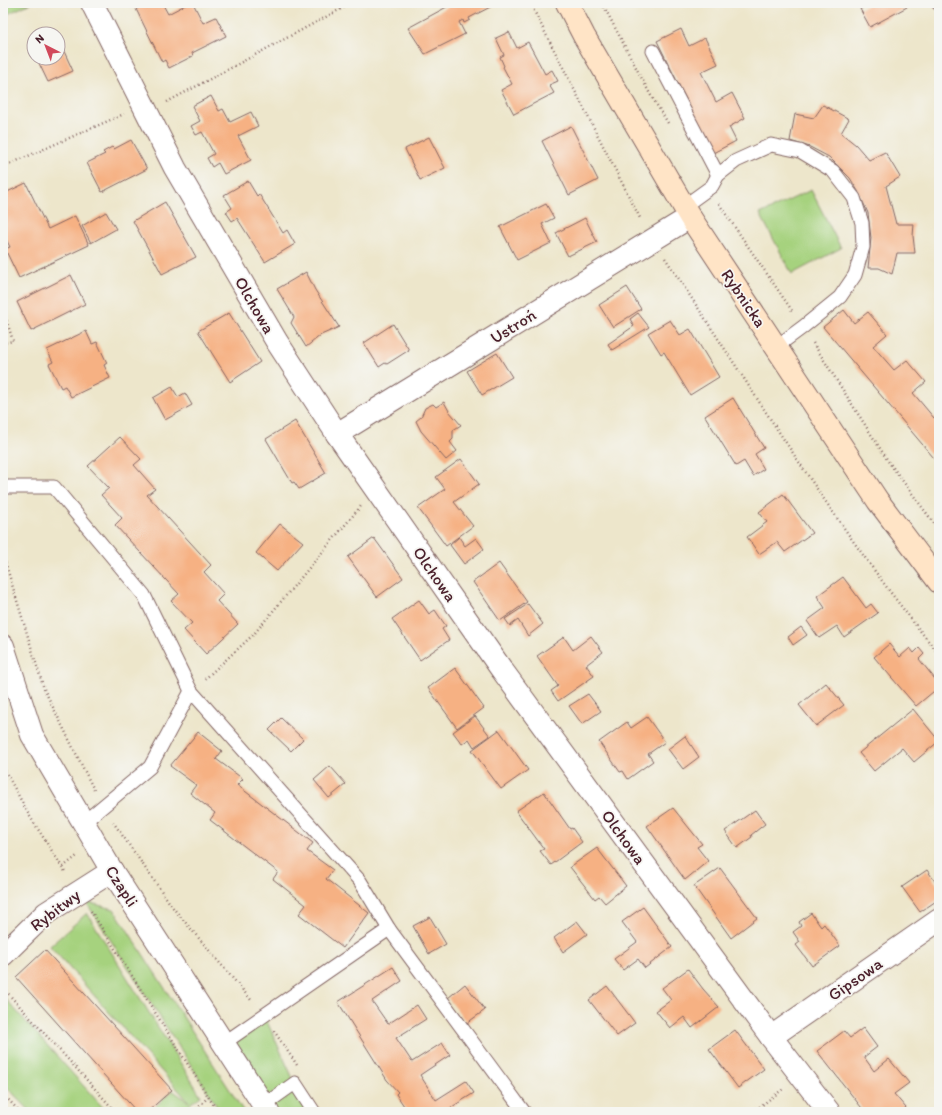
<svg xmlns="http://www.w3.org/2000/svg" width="942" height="1115" viewBox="0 0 942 1115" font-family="Itim,sans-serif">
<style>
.green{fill:#a6d27e;stroke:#787854}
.building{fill:#f6b183}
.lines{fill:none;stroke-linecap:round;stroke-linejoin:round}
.service-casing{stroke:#836563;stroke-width:15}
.minor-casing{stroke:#836563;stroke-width:24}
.tertiary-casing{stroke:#836563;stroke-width:24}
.secondary-casing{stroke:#836563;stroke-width:24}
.path{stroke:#836563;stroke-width:2.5;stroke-dasharray:1 3;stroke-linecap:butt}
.service{stroke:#fff;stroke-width:13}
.minor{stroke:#fff;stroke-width:22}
.tertiary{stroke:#fff;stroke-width:22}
.secondary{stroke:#ffe4c6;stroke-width:22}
.labels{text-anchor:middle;stroke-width:3.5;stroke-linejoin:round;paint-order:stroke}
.street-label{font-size:17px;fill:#4a1f2b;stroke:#f6f6f2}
</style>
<rect width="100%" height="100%" fill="#f6f6f2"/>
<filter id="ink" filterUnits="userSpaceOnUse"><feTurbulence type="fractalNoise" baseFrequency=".025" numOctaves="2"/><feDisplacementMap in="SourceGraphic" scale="8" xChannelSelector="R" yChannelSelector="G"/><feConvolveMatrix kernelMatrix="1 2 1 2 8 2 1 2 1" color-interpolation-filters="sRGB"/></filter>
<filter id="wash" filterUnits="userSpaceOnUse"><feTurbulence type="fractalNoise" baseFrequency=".012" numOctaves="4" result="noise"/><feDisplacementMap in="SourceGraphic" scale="16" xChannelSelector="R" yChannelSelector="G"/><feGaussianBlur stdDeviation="0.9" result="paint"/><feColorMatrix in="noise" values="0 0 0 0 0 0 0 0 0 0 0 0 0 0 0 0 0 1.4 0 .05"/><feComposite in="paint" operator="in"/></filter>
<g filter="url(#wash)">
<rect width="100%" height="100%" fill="#ede6cb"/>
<g class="green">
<polygon points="3,3 31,3 3,16"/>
<polygon points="811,190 841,248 792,274 760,214"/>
<polygon points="86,902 114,909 244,1112 221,1112"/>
<polygon points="87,913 201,1096 191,1103 185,1112 150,1112 172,1090 189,1102 50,946"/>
<polygon points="3,996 107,1112 31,1112 3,1083"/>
<polygon points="264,1015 295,1083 314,1112 268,1112 264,1105 235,1044"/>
</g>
<g id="blocks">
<g class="building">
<polygon points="148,3 162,3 168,14 189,3 193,3 203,23 216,17 226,36 192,53 193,56 169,68 165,60 162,62 136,9"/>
<polygon points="454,3 498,3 469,18 470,20 464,23 463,20 459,22 465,34 425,54 408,28"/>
<polygon points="872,3 905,3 907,7 870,27 860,9"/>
<polygon points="681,29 689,46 705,38 718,64 701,72 716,102 732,93 745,118 729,127 736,141 713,153 657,41"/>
<polygon points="509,32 517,48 528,42 545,74 552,70 558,81 549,85 554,93 514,114 501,90 512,84 503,67 504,66 500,57 504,55 496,38"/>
<polygon points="62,47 73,71 48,82 37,59 58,58 58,49"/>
<polygon points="211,96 219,111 223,109 230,122 251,112 258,126 238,136 251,160 224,174 218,163 212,167 207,158 214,154 202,132 196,135 191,126 200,121 192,106"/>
<polygon points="823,105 849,119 841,133 856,145 869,160 885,152 900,177 886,186 896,224 914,224 913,236 915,253 897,253 892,274 879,268 868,268 871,238 868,213 858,191 850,178 829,157 810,147 790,141 795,114 814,118"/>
<polygon points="571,126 598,180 569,195 542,141"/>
<polygon points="429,137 445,168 420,180 405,149"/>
<polygon points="131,140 147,169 102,192 87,163 105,154 103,152 112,147 114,149"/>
<polygon points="248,181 257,196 259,194 283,233 287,230 295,244 265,262 237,218 232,221 226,212 232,208 224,195"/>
<polygon points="26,183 48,229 75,216 89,245 19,278 5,249 10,247 3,233 3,194"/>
<polygon points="165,202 196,257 162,274 133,221"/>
<polygon points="546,204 554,218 542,224 551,243 517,260 500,227"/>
<polygon points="106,212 116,229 91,243 82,226"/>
<polygon points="585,218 597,242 568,256 556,233"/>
<polygon points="306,272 315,290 339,327 321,335 306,347 291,323 294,317 277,289"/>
<polygon points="71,275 85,304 31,331 17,302"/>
<polygon points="627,287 641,309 613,327 599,305"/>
<polygon points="844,310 854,323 868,312 887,334 873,346 894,370 907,360 926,382 913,393 934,418 939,414 939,464 823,327"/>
<polygon points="229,313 260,362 230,382 198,331"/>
<polygon points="638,313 649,327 612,350 608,344 634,326 630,319"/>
<polygon points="670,320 680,335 690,329 719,377 690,395 664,352 661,354 648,333"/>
<polygon points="393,324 409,350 387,364 385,363 379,367 364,343"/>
<polygon points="86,331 92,344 97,342 107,363 104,365 110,378 71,397 65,386 61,388 49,364 53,362 47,350"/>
<polygon points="497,353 512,377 482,395 467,371"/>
<polygon points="172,387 178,397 185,393 192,405 165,420 153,398"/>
<polygon points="733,398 764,448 755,454 764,469 753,476 744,461 736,466 705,416"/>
<polygon points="444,402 449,411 461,425 453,430 453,439 450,442 457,451 446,460 421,431 416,421 421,417 425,408 433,404 436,407"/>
<polygon points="295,421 326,473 299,489 294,482 292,483 266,439"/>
<polygon points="120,437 141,459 134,465 155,489 147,495 211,565 204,572 224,594 217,601 238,624 206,654 184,630 192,623 171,601 179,594 115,525 122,518 101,495 109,488 88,466"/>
<polygon points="461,459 479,484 454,502 473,526 446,546 418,508 445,489 436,477"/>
<polygon points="783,494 812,533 785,552 777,542 759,554 747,537 767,522 759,512"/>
<polygon points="280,524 303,542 277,571 256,553"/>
<polygon points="459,537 465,546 476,538 484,549 464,564 450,545"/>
<polygon points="374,538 403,578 377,597 348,557"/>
<polygon points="499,563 527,602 500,621 473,582"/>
<polygon points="843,577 866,608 871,604 878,613 844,637 837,626 819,638 807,621 825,608 817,596"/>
<polygon points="419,600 429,614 435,610 439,616 446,626 442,629 449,640 420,660 392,619"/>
<polygon points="528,604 543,624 528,636 518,620 510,626 505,619"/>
<polygon points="801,627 807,635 793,645 788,637"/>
<polygon points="591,636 603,652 586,665 594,676 558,701 551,691 558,686 537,656 564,637 573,650"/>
<polygon points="889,644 900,657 910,648 914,653 919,648 924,654 919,659 939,684 939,687 916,706 874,657"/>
<polygon points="455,668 484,708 457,728 428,688"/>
<polygon points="826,683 844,705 816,726 799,705"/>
<polygon points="588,694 601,711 582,724 569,706"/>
<polygon points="913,709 939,741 914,762 902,748 874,771 859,753"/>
<polygon points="475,716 490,736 474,747 469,739 462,744 453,732"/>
<polygon points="647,717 665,742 648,754 653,761 628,779 623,771 620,772 599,742 627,722 631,728"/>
<polygon points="281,718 303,739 291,751 269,730"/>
<polygon points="499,730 528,770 501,789 472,750"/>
<polygon points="198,732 222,751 216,759 243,779 237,785 313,843 307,851 333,870 326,879 369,913 343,948 299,914 306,905 273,879 278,872 210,820 215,813 190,793 196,785 170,766"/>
<polygon points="685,736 699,757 683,769 668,749"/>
<polygon points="330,766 346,784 329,798 314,780"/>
<polygon points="544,792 570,829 572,828 582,842 551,865 540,851 544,849 516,811"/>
<polygon points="673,808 702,844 697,847 708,861 685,880 647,826"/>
<polygon points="755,810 765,824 751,835 752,837 737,848 725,831"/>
<polygon points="597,848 626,886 605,903 599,896 595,899 570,867"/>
<polygon points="720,868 757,918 731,938 694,886"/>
<polygon points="927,870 939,887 939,899 920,912 902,887"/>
<polygon points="643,907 672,947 645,968 638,959 623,970 614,959 637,942 622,922"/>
<polygon points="811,913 821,927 824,924 840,946 812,966 796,945 800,942 793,932 801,926 799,922"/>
<polygon points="430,917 446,944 429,954 413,926"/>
<polygon points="577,921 587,934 563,952 554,938"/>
<polygon points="45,950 172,1090 147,1112 137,1112 16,977"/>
<polygon points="393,967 402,981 372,1001 388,1024 417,1005 426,1019 396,1038 412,1062 442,1043 450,1055 420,1075 436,1100 466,1081 474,1093 444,1112 408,1112 396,1094 398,1092 387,1080 338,1002"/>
<polygon points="688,969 703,989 719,1007 692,1028 684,1017 670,1028 656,1011 671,1000 662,988"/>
<polygon points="465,984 485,1010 467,1023 448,998"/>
<polygon points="607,986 635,1023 617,1036 589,1000"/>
<polygon points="863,1028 877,1047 864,1057 874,1071 889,1059 909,1083 894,1094 906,1108 901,1112 865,1112 817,1051 844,1031 850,1038"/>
<polygon points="735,1030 764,1069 738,1088 709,1049"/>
</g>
</g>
</g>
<g filter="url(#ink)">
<use href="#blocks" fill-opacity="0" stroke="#836563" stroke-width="1"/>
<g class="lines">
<defs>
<g id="service">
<polyline points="938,3 939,4"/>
<polyline points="653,51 718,175"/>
<polyline points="683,207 712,186 718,175 736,161 771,145 800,151 833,171 854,198 862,223 863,247 855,275 840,297 803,327 776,347"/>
<polyline points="3,487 54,487 144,595 191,691 360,881 389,929 524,1112"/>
<polyline points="83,823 150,767 191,691"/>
<polyline points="224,1043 389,929"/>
<polyline points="264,1105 295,1083 314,1112"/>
</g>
<g id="minor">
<polyline points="92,3 175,168 277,342 337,434 502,670 771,1037 829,1112"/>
<polyline points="337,434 690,217"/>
<polyline points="3,955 46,913 112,871"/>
<polyline points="771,1037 939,920"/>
</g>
<polyline id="tertiary" points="3,646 32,735 112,871 268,1112"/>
<polyline id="secondary" points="567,3 584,36 690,217 878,501 939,582"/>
</defs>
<use href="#service" class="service-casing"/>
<use href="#minor" class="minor-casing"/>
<use href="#tertiary" class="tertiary-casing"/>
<use href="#secondary" class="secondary-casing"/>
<g class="path">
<polyline points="530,3 641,220"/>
<polyline points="602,3 650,94 668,123"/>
<polyline points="167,102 352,3"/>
<polyline points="3,167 124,114"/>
<polyline points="719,204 793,312"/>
<path d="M665,258C754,391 837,530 939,654"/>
<polyline points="3,309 13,341 3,343"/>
<polyline points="813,343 888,461 939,530"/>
<polyline points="3,555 44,689 94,790"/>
<polyline points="205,679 253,635 361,506"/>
<polyline points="3,767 29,815 66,873"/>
<polyline points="113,822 174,909 252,1001"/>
<polyline points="63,867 77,856"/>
<polyline points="91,911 218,1112"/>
<polyline points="3,988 116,1112"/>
<polyline points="274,1031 297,1065"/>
<polyline points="3,1094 20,1112"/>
<polyline points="194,1112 208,1097"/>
<polyline points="753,1112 783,1089"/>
</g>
<use href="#service" class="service"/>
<use href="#minor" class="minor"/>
<use href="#tertiary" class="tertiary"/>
<use href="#secondary" class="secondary"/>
</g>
</g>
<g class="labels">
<g class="street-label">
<text transform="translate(744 298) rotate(56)" y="6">Rybnicka</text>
<text transform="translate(255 305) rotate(60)" y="6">Olchowa</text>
<text transform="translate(513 326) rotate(-32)" y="6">Ustroń</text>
<text transform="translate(435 574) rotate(55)" y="6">Olchowa</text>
<text transform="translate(624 837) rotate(54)" y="6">Olchowa</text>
<text transform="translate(122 886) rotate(57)" y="6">Czapli</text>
<text transform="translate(55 910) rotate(-37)" y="6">Rybitwy</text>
<text transform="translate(855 979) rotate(-35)" y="6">Gipsowa</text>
</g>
</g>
<rect width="942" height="1115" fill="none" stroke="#f6f6f2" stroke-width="16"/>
<g transform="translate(46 46) rotate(318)"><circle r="19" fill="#f6f6f2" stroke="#b1a0a2"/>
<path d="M0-3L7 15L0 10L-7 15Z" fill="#d1495b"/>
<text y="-6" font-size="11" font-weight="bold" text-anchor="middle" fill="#4a1f2b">N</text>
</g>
</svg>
